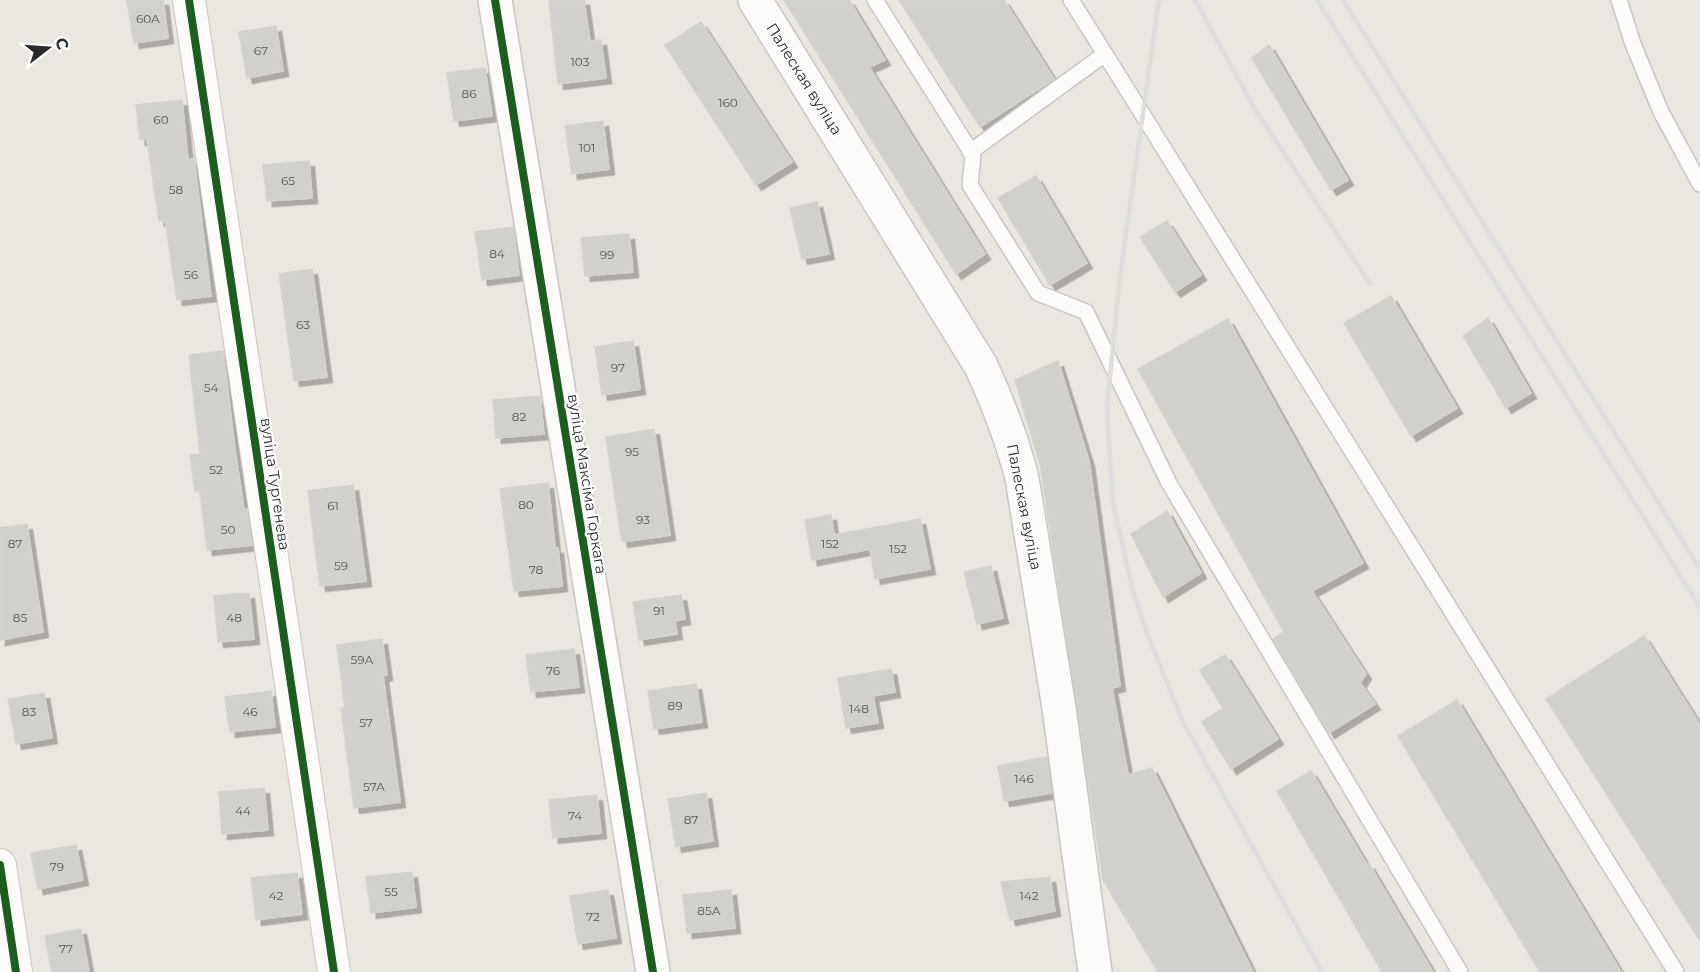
<svg xmlns="http://www.w3.org/2000/svg" width="1700" height="972" viewBox="0 0 1700 972" font-family="Montserrat,sans-serif">
<style>
.building{fill:#d2d0cc;stroke:#d4d2cd;stroke-width:1.5;filter:url(#shadow)}
.lines{fill:none;stroke-linecap:round;stroke-linejoin:round}
.service-casing{stroke:#c7c6c5;stroke-width:18}
.minor-casing{stroke:#c7c6c5;stroke-width:34}
.tertiary-casing{stroke:#c7c6c5;stroke-width:36}
.secondary-casing{stroke:#c7c6c5;stroke-width:36}
.service{stroke:#fcfbfa;stroke-width:15}
.minor{stroke:#fcfbfa;stroke-width:32}
.tertiary{stroke:#fcfbfa;stroke-width:33}
.secondary{stroke:#fcfbfa;stroke-width:33}
.rail{stroke:#dedede;stroke-width:4.5}
.cycleway-casing{stroke:#fff;stroke-width:11}
.cycleway{stroke:#1b5e20;stroke-width:8}
.labels{text-anchor:middle;stroke-width:4.5;stroke-linejoin:round;paint-order:stroke}
.number-label{font-size:12px;fill:#565554}
.street-label{font-size:15px;fill:#2b2b2b;stroke:#fff}
</style>
<defs>
<filter id="shadow"><feDropShadow dx="5.5" dy="5.5" stdDeviation="0" flood-color="#0004"/></filter>
</defs>
<rect width="100%" height="100%" fill="#eae7e0"/>
<g class="building">
<polygon points="127,0 163,0 168,38 134,43"/>
<polygon points="549,0 584,0 590,41 601,40 606,78 558,84"/>
<polygon points="784,0 849,0 885,60 869,67 985,254 956,274"/>
<polygon points="899,0 1004,0 1054,79 980,127"/>
<polygon points="701,22 792,162 756,185 665,45"/>
<polygon points="276,26 283,71 247,78 239,32"/>
<polygon points="1269,45 1348,180 1331,190 1252,58"/>
<polygon points="485,68 492,116 454,121 447,73"/>
<polygon points="182,100 188,160 194,159 211,296 177,300 165,220 159,221 147,139 140,140 136,105"/>
<polygon points="603,121 609,169 572,174 565,126"/>
<polygon points="309,161 312,198 267,201 263,165"/>
<polygon points="1036,176 1087,263 1050,285 998,198"/>
<polygon points="817,202 829,254 802,259 790,208"/>
<polygon points="1167,221 1201,275 1175,292 1140,237"/>
<polygon points="513,227 519,275 482,280 475,232"/>
<polygon points="629,234 633,272 585,276 581,238"/>
<polygon points="312,269 327,377 294,381 279,274"/>
<polygon points="1391,296 1457,408 1411,436 1344,323"/>
<polygon points="1488,318 1531,393 1506,408 1463,336"/>
<polygon points="1228,319 1363,563 1312,591 1366,674 1360,683 1375,704 1329,733 1273,639 1284,632 1138,369"/>
<polygon points="633,341 640,389 602,395 595,347"/>
<polygon points="223,351 235,450 244,510 247,509 252,545 207,550 200,490 195,491 190,455 200,454 189,355"/>
<polygon points="1058,361 1089,461 1120,686 1112,688 1128,775 1152,768 1253,972 1158,972 1103,880 1040,464 1015,380"/>
<polygon points="540,396 544,434 496,438 493,400"/>
<polygon points="654,429 670,535 622,542 606,437"/>
<polygon points="548,483 555,548 558,548 562,586 514,591 500,489"/>
<polygon points="353,485 366,581 320,586 308,491"/>
<polygon points="1167,511 1201,573 1163,597 1131,534"/>
<polygon points="831,515 834,535 920,519 930,569 875,579 870,549 812,560 805,520"/>
<polygon points="27,524 43,632 0,640 0,528"/>
<polygon points="991,566 1003,618 977,624 964,572"/>
<polygon points="249,593 254,639 218,642 214,596"/>
<polygon points="681,595 685,619 675,621 677,634 639,640 633,602"/>
<polygon points="1644,636 1700,725 1700,941 1546,699"/>
<polygon points="382,639 387,675 383,676 400,802 354,808 341,708 345,708 337,645"/>
<polygon points="574,649 579,687 531,692 526,655"/>
<polygon points="1225,655 1278,739 1231,769 1202,722 1223,708 1200,670"/>
<polygon points="891,669 895,692 873,696 878,723 846,728 838,678"/>
<polygon points="696,684 702,722 654,729 648,691"/>
<polygon points="271,691 275,727 230,732 225,697"/>
<polygon points="44,693 52,738 16,744 8,699"/>
<polygon points="1457,700 1621,972 1540,972 1398,736"/>
<polygon points="1047,757 1052,793 1004,801 998,766"/>
<polygon points="1311,771 1367,865 1369,864 1433,972 1382,972 1277,791"/>
<polygon points="264,788 268,830 222,834 219,792"/>
<polygon points="706,793 713,841 676,847 668,799"/>
<polygon points="597,795 601,833 553,838 549,800"/>
<polygon points="76,845 83,880 38,889 31,853"/>
<polygon points="412,872 416,907 371,913 366,877"/>
<polygon points="297,873 302,914 256,920 251,878"/>
<polygon points="1050,877 1055,911 1010,920 1001,882"/>
<polygon points="608,890 616,938 578,944 570,896"/>
<polygon points="731,890 735,928 687,933 683,895"/>
<polygon points="81,929 89,972 52,972 45,936"/>
</g>
<g class="lines">
<defs>
<g id="service">
<polyline points="875,0 973,155 970,185 1038,293 1086,312 1169,483 1460,972"/>
<polyline points="1619,0 1633,44 1661,112 1700,184"/>
<polyline points="1105,54 1676,972"/>
<polyline points="970,152 1105,54 1071,0"/>
</g>
<g id="minor">
<polyline points="189,0 334,972"/>
<polyline points="0,865 16,972"/>
</g>
<polyline id="tertiary" points="495,0 653,972"/>
<path id="secondary" d="M755,0L981,366C998,403 1012,439 1022,478L1059,708L1095,972"/>
</defs>
<use href="#service" class="service-casing"/>
<use href="#minor" class="minor-casing"/>
<use href="#tertiary" class="tertiary-casing"/>
<use href="#secondary" class="secondary-casing"/>
<use href="#service" class="service"/>
<use href="#minor" class="minor"/>
<use href="#tertiary" class="tertiary"/>
<use href="#secondary" class="secondary"/>
<g class="rail">
<polyline points="1159,0 1120,276 1107,407 1113,504 1133,591 1146,631 1183,722 1322,972"/>
<polyline points="1195,0 1253,106 1370,284"/>
<polyline points="1317,0 1700,607"/>
<polyline points="1343,0 1700,569"/>
</g>
<defs>
<g id="cycleway">
<polyline points="189,0 334,972"/>
<polyline points="495,0 653,972"/>
<polyline points="0,865 16,972"/>
</g>
</defs>
<use href="#cycleway" class="cycleway-casing"/>
<use href="#cycleway" class="cycleway"/>
</g>
<g class="labels">
<g class="number-label">
<text x="148" y="23">60А</text>
<text x="261" y="55">67</text>
<text x="580" y="66">103</text>
<text x="469" y="98">86</text>
<text x="728" y="107">160</text>
<text x="161" y="124">60</text>
<text x="587" y="152">101</text>
<text x="288" y="185">65</text>
<text x="176" y="194">58</text>
<text x="497" y="258">84</text>
<text x="607" y="259">99</text>
<text x="191" y="279">56</text>
<text x="303" y="329">63</text>
<text x="618" y="372">97</text>
<text x="211" y="392">54</text>
<text x="519" y="421">82</text>
<text x="632" y="456">95</text>
<text x="216" y="474">52</text>
<text x="526" y="509">80</text>
<text x="333" y="510">61</text>
<text x="643" y="524">93</text>
<text x="228" y="534">50</text>
<text x="15" y="548">87</text>
<text x="830" y="548">152</text>
<text x="898" y="553">152</text>
<text x="341" y="570">59</text>
<text x="536" y="574">78</text>
<text x="659" y="615">91</text>
<text x="20" y="622">85</text>
<text x="234" y="622">48</text>
<text x="362" y="664">59А</text>
<text x="553" y="675">76</text>
<text x="675" y="710">89</text>
<text x="859" y="713">148</text>
<text x="29" y="716">83</text>
<text x="250" y="716">46</text>
<text x="366" y="727">57</text>
<text x="1024" y="783">146</text>
<text x="374" y="791">57А</text>
<text x="243" y="815">44</text>
<text x="575" y="820">74</text>
<text x="691" y="824">87</text>
<text x="57" y="871">79</text>
<text x="391" y="896">55</text>
<text x="276" y="900">42</text>
<text x="1029" y="900">142</text>
<text x="709" y="915">85А</text>
<text x="593" y="921">72</text>
<text x="66" y="953">77</text>
</g>
<g class="street-label">
<text transform="translate(804 79) rotate(58)" y="5">Палеская вуліца</text>
<text transform="translate(275 484) rotate(82)" y="5">вуліца Тургенева</text>
<text transform="translate(587 484) rotate(81)" y="5">вуліца Максіма Горкага</text>
<text transform="translate(1024 507) rotate(79)" y="5">Палеская вуліца</text>
</g>
</g>
<g transform="translate(48 48) rotate(73)" stroke="#ffffff" stroke-width="4.5" paint-order="stroke">
<path d="M0-4.5L10 22L0 15L-10 22Z" fill="#2b2b2b"/>
<text y="-9" font-size="16" font-weight="bold" text-anchor="middle" fill="#2b2b2b">С</text>
</g>
</svg>
